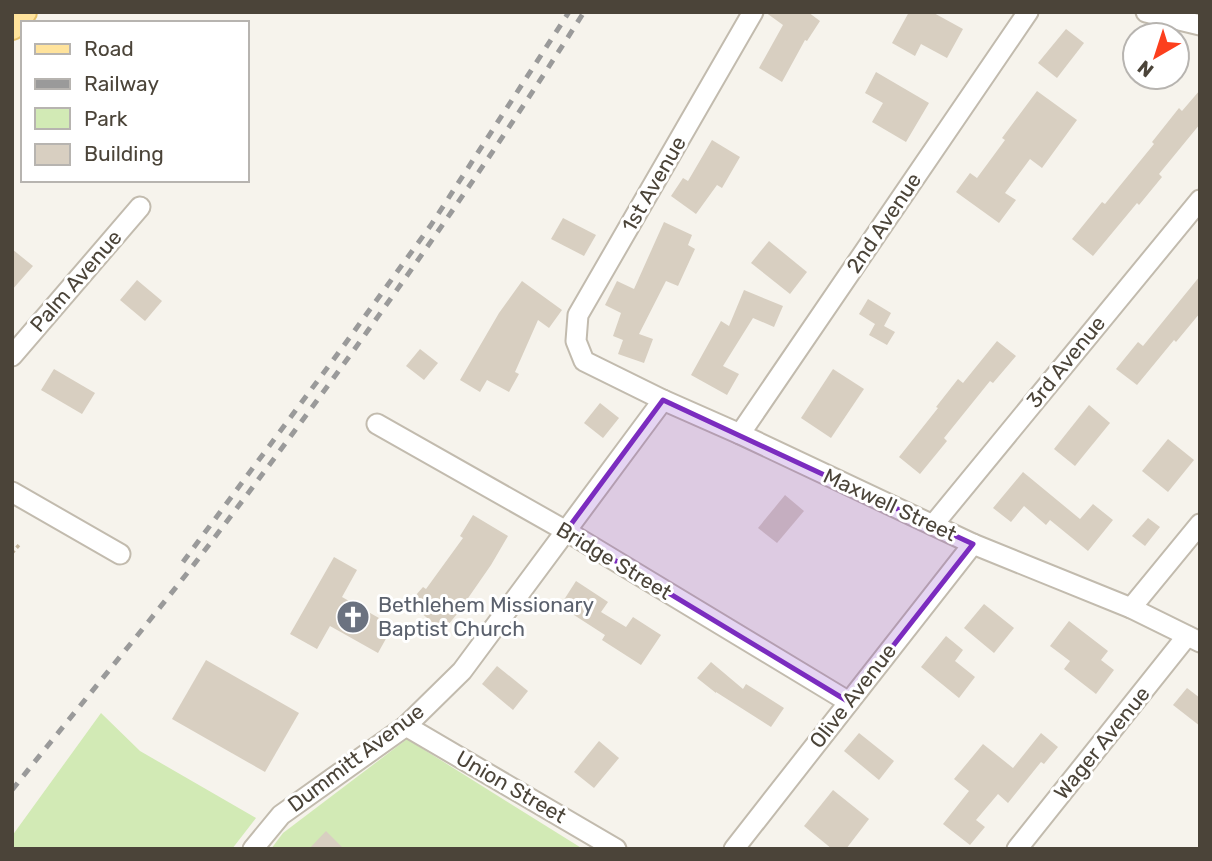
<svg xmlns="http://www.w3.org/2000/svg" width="1212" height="861" viewBox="0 0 1212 861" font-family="Rubik,sans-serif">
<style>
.green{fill:#d2eab5}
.building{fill:#d8cfc1}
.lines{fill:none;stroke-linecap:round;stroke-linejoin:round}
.minor-casing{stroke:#c2bbae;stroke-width:23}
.major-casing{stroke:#e6c16a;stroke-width:28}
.path{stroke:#c4b79f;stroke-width:3.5;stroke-dasharray:3.5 3.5;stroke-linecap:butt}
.minor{stroke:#fff;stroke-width:19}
.major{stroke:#ffe39c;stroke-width:24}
.rail{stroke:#9a9a9a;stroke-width:5;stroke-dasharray:9 9;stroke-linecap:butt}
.marked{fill:#7b2cbf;fill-opacity:0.2;stroke:#7b2cbf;stroke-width:5;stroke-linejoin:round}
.labels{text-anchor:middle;stroke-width:6;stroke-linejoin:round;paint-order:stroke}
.street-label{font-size:21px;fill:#4b4439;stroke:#fff}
.worship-label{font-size:21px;fill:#5b616d;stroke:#fff;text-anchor:start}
</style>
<rect width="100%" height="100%" fill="#f6f3ec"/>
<g class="green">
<polygon points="101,713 140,751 256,818 232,849 12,849 12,836"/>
<polygon points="407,739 583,849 271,849 283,833"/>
</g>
<g class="building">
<polygon points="765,12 808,12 820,21 807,41 805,40 782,82 759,68 783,25"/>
<polygon points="909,12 932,12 963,29 947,58 921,44 915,56 892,43"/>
<polygon points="1066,29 1084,43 1057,78 1038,63"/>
<polygon points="876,72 929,103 906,142 872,122 883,103 865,93"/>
<polygon points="1200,90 1200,124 1159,174 1162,177 1139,205 1137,203 1093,256 1072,239 1102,202 1105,204 1154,144 1152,142 1179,108 1182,111"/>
<polygon points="1037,91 1077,120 1042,168 1030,159 1005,193 1016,200 999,223 956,192 970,173 977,178 1005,140 1002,138"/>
<polygon points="712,140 740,157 722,188 717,185 696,214 671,196 683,178 688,181"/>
<polygon points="563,218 596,235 584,256 551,239"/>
<polygon points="664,222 692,235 688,245 695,249 678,286 666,281 639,334 653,339 644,363 618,354 623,340 613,336 621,313 605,305 617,281 634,289"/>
<polygon points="769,241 807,272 790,294 751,263"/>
<polygon points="12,249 33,266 12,290"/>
<polygon points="1200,276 1200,313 1176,342 1174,340 1137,385 1116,369 1138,342 1143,346"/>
<polygon points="137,280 162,301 145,321 120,300"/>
<polygon points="522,281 562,310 549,328 538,320 515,372 519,374 509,392 487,380 480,392 460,380 499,313"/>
<polygon points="744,290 783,306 774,327 753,318 723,366 739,374 727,395 691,375 721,321 729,326"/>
<polygon points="868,299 891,313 884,326 895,332 887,345 869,335 875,324 859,314"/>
<polygon points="997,341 1016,356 993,383 990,381 944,438 947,441 920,474 899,457 938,408 936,407 958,379 963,383"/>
<polygon points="420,349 438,363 424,380 406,366"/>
<polygon points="54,369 95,393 82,414 41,390"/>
<polygon points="833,369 864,389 831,438 801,418"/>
<polygon points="600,403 619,418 603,438 584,423"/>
<polygon points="1089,405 1110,423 1075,466 1054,449"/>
<polygon points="1168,439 1194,460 1168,492 1142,471"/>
<polygon points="1023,472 1080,519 1093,504 1113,520 1088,551 1050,520 1046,525 1024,506 1011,522 993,508"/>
<polygon points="785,495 804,511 777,543 758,528"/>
<polygon points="473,515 508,536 491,565 457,614 443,631 409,603 423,587 426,589 463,538 460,536"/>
<polygon points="1148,518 1160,527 1145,546 1132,536"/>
<polygon points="334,557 357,570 342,597 393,626 378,653 330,626 317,649 290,634"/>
<polygon points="576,581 608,602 601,612 626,627 633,617 661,635 641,665 602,640 605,635 560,606"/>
<polygon points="984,604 1014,628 994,653 964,628"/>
<polygon points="1069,621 1108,651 1101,660 1114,670 1096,694 1064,669 1070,661 1050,646"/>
<polygon points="946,636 963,650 955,661 975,677 959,698 921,667"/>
<polygon points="206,660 299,713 265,772 172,719"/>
<polygon points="711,662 743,689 746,684 784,708 771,727 716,692 716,693 697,678"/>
<polygon points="497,666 528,691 513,710 482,684"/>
<polygon points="1187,688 1200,698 1200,726 1173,705"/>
<polygon points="859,733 894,761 879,780 844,751"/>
<polygon points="1041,733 1058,747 1044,764 1041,762 1008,803 998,794 976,820 985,827 970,845 943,824 969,791 954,779 983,744 1013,768"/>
<polygon points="599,741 619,758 594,788 574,772"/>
<polygon points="833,790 869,819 846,849 832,849 804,826"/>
<polygon points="326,831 344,849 309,849"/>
</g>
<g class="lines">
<defs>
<g id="minor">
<polyline points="753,12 578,315 576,341 584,361 663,400 740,434 973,544 1131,608 1200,642"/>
<polyline points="1146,12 1200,25"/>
<polyline points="12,356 140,207"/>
<polyline points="377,424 566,531 849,702"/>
<polyline points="740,434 1028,12"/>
<polyline points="12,492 120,554"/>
<polyline points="933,525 1200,200"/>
<polyline points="1131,608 1200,524"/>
<polyline points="406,726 616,849"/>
<polyline points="253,849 281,815 406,726 462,671 663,400"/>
<polyline points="734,849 973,544"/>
<polyline points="1017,849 1187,636"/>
</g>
<polyline id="major" points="12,27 24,12"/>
</defs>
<use href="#minor" class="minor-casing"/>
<use href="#major" class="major-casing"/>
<polyline class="path" points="12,553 19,545"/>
<use href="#minor" class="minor"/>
<use href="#major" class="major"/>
<g class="rail">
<polyline points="183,562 342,348 431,225 569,12"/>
<path d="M12,790C72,715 133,642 192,567C330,387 462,204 584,12"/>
</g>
</g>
<path class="marked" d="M663,400L973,544L849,702L566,531Z"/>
<defs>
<symbol id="church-disc" viewBox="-11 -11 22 22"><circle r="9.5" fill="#6b7280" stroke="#fff"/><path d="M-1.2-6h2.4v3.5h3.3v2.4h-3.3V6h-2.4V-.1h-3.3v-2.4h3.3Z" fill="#fff"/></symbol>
</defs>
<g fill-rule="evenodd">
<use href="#church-disc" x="334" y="598" width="38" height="38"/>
</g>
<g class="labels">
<g class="street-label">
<text transform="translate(654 184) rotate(-60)" y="7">1st Avenue</text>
<text transform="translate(884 223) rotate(-56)" y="7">2nd Avenue</text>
<text transform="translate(76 281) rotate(-49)" y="7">Palm Avenue</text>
<text transform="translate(1066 362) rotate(-51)" y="7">3rd Avenue</text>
<text transform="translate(890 505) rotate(25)" y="7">Maxwell Street</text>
<text transform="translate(614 561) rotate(31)" y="7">Bridge Street</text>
<text transform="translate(853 696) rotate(-52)" y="7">Olive Avenue</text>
<text transform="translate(1102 743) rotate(-51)" y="7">Wager Avenue</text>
<text transform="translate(356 758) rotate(-37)" y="7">Dummitt Avenue</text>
<text transform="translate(511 787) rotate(30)" y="7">Union Street</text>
</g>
<g class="worship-label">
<text x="378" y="612">Bethlehem Missionary<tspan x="378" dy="24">Baptist Church</tspan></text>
</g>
</g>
<rect width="1212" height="861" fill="none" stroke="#4b4439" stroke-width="28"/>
<rect x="21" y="21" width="228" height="161" fill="#ffffff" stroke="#b7b4b0" stroke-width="2"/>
<rect x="35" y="44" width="35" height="10" fill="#ffe39c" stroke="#b7b4b0" stroke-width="2"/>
<text x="84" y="56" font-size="21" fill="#4b4439">Road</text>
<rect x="35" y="79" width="35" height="10" fill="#9a9a9a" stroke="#b7b4b0" stroke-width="2"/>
<text x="84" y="91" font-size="21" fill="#4b4439">Railway</text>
<rect x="35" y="108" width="35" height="21" fill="#d2eab5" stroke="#b7b4b0" stroke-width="2"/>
<text x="84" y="126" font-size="21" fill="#4b4439">Park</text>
<rect x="35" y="144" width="35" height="21" fill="#d8cfc1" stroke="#b7b4b0" stroke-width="2"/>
<text x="84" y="161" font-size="21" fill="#4b4439">Building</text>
<g transform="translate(1156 56) rotate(219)"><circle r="33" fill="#ffffff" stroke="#b7b4b0" stroke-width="2"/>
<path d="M0-5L12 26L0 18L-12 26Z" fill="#fc3f1d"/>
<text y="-10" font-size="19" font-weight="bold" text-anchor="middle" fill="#4b4439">N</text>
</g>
</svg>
